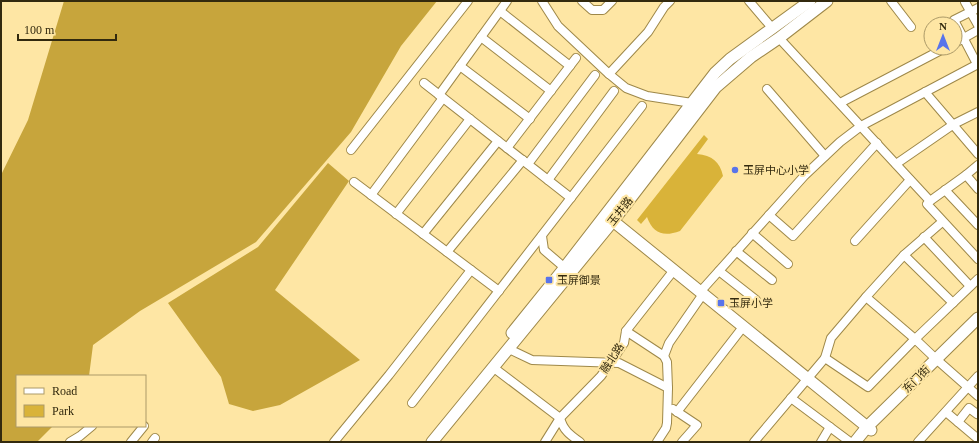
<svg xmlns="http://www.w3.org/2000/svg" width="979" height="443" viewBox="0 0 979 443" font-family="'Times New Roman','Noto Sans SC',serif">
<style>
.green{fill:#d9b339}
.forest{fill:#c7a53c}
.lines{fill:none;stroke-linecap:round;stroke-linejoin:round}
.street-casing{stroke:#9e8849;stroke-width:10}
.secondary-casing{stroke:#9e8849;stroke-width:13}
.street{stroke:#fff;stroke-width:8}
.secondary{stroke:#fff;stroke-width:11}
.poi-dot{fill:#5974ea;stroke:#fee6a4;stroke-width:1.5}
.labels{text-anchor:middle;stroke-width:4;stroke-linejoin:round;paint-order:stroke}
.poi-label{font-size:11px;fill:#32290e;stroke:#fee6a4;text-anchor:start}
.street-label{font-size:11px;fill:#32290e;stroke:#fee6a4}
</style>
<rect width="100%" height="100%" fill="#fee6a4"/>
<path class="green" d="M704,135L708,139L697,154C712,155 720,162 723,176L680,231C664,237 653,234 647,217L641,224L637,220Z"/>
<g class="forest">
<polygon points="64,1 437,1 401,46 351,132 256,242 140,311 93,345 89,376 17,376 17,426 53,426 37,442 1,442 1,175 28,120"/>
<polygon points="328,163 349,181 275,290 360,360 280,405 253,411 229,404 221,377 168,303 258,247"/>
</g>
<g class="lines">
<defs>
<g id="street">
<polyline points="542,1 558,26 609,74 626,88 647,96 692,103"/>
<polyline points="582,1 592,10 603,10 612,1"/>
<polyline points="749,1 773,29"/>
<polyline points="891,1 911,27"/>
<polyline points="965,2 978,25"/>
<polyline points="500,11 570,66"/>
<polyline points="481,37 551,91"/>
<polyline points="779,38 930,201 966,175 978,189"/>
<polyline points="955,43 978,30"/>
<polyline points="977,64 954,20 978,8"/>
<polyline points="460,66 530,119"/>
<polyline points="609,74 648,32 664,7 670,1"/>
<polyline points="424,83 571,198"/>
<polyline points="767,89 825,156"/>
<polyline points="925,92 978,154"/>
<polyline points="439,95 507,1"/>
<polyline points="840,103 945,48"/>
<polyline points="507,148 576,58"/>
<polyline points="351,150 468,1"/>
<polyline points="528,164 595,75"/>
<polyline points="896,164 954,124 978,112"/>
<polyline points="966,175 978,165"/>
<polyline points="548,180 614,91"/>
<polyline points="354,182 499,291"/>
<polyline points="945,190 978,225"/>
<polyline points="371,195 443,98"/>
<polyline points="930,201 927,204 978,259"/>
<polyline points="396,214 470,119"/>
<polyline points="769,215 793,236 877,143"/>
<polyline points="752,233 788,264"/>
<polyline points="423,234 498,141"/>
<polyline points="542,236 544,250 565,268"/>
<polyline points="924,237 970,286"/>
<polyline points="855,241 910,180"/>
<polyline points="736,251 772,280"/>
<polyline points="447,252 523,160"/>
<polyline points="904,255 953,303"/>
<polyline points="719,271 756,300"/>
<polyline points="700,292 805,175 840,142 861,126 978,64"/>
<polyline points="866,297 915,339 936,359 978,396"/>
<polyline points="626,331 664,356"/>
<polyline points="509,349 532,360 619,363 668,388 667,423 666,428 657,442"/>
<polyline points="825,358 868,387 912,342 978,279"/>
<path d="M494,368L560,418C563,430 570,435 580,442"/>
<polyline points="668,388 667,362 664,356 669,343 703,294"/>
<polyline points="791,398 850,442"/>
<polyline points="412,403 642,106"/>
<polyline points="673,409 697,425 682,442"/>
<polyline points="677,412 743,327"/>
<polyline points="946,412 978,439"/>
<polyline points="958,422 969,408 977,414 978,413"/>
<polyline points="70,442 80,436 92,426"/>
<polyline points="131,442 144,426"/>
<polyline points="152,442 155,438"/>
<polyline points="334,442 389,375 471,270"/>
<polyline points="545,442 560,418 601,376 611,362 624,343 626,331 674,270"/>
<polyline points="754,442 825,358 831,338 866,297 904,255 942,222"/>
<polyline points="821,442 830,427"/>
<polyline points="918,442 978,376"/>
</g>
<g id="secondary">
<polyline points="608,217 871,430"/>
<polyline points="512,333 562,271 715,73 730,59 810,1"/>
<polyline points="432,442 613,221 716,87 751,57 779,38 827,1"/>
<polyline points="855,442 867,427 978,318"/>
</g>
</defs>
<use href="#street" class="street-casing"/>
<use href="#secondary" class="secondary-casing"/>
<use href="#street" class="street"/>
<use href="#secondary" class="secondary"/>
</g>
<g class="poi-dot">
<circle cx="735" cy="170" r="4"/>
<rect x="545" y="276" width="8" height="8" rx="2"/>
<rect x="717" y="299" width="8" height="8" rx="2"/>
</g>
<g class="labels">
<g class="poi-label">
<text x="743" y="174">玉屏中心小学</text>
<text x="557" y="284">玉屏御景</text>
<text x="729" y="307">玉屏小学</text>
</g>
<g class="street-label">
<text transform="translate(620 211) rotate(-52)" y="4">玉井路</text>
<text transform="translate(612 358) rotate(-57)" y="4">融北路</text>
<text transform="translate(916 379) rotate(-45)" y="4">东门街</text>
</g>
</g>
<rect width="979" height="443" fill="none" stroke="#32290e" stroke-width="4"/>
<rect x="16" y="375" width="130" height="52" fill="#fee6a4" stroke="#ac9a68"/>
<rect x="24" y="388" width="20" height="6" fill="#ffffff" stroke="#ac9a68"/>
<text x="52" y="395" font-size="12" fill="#32290e">Road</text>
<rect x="24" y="405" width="20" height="12" fill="#d9b339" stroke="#ac9a68"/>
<text x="52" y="415" font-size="12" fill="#32290e">Park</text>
<g transform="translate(943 36)"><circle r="19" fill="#fee6a4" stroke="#ac9a68"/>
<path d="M0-3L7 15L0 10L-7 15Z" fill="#5974ea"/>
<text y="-6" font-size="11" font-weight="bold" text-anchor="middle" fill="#32290e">N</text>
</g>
<path d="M18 34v6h98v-6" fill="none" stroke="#32290e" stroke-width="2"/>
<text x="24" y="34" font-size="12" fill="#32290e" stroke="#fee6a4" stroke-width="3" paint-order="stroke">100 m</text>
</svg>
